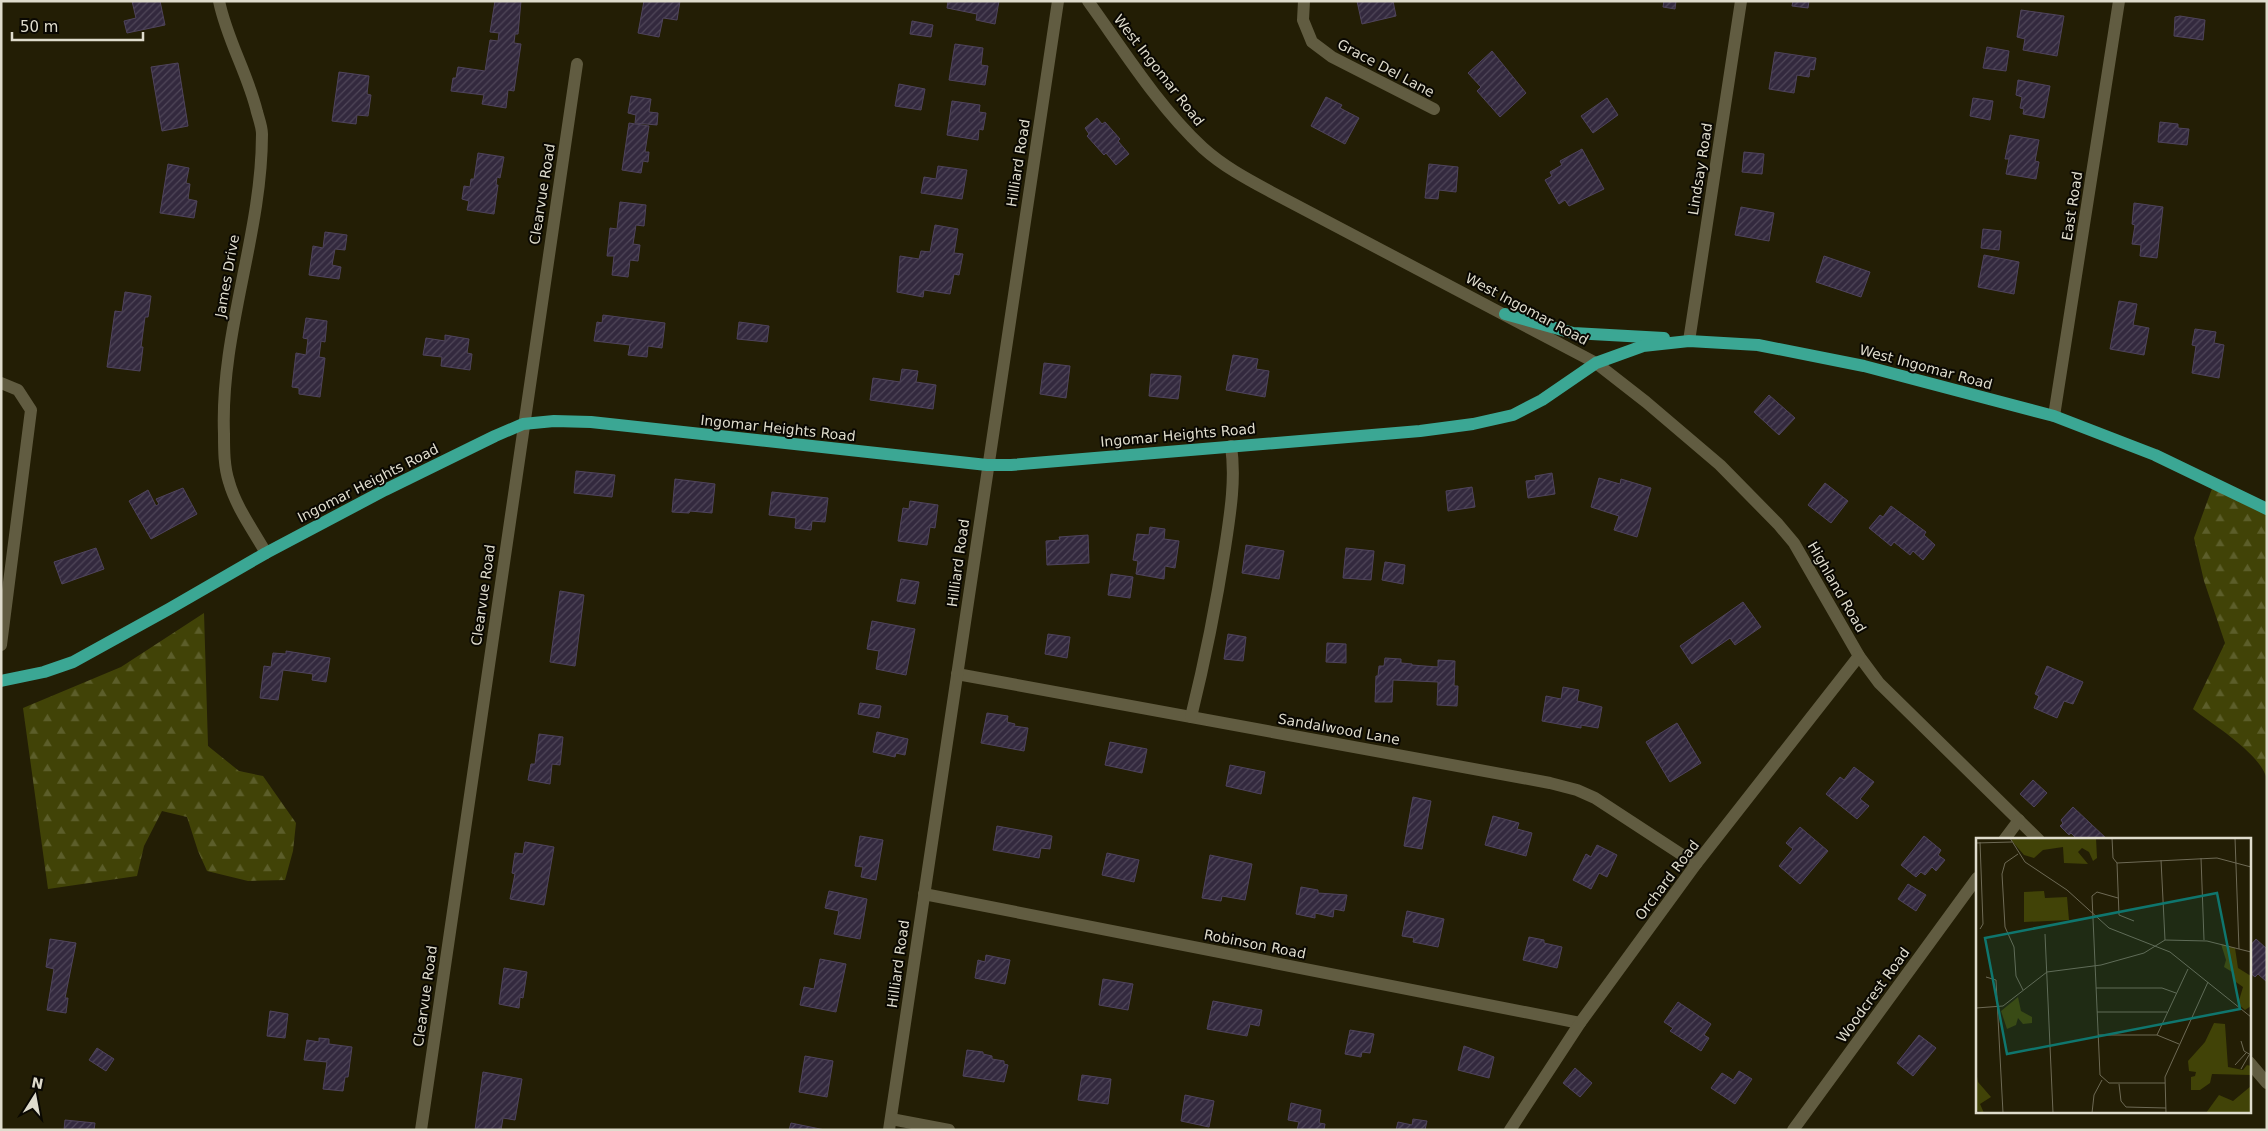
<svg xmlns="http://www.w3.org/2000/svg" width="2268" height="1131" viewBox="0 0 2268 1131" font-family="'DejaVu Sans',sans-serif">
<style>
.forest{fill:url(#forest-firs)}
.building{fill:url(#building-hatch);stroke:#4f445c}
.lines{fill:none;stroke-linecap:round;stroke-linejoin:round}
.minor{stroke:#615c41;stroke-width:12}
.major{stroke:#3ba794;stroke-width:12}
.labels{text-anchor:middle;stroke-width:4;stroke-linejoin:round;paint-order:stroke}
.street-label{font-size:14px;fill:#dfdccd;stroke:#0a0802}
.inset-road{fill:none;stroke:#6e6a55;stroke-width:1}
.view{fill:#0f766e;fill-opacity:0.15;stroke:#0f766e;stroke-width:2.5}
.inset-edge{fill:none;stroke:#dfdccd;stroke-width:2.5}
</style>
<defs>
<pattern id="forest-firs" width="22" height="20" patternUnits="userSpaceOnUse" patternTransform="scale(1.25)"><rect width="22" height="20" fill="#414307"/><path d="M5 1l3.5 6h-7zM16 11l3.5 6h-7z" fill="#5c5e2a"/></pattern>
<pattern id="building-hatch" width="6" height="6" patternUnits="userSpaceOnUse" patternTransform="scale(1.25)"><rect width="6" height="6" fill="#33293e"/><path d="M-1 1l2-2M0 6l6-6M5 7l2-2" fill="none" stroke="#504759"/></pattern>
</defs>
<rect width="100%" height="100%" fill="#231e05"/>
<g class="forest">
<path d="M2214,483L2267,509V780C2262,754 2213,725 2193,709L2225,643L2204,581L2194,538Z"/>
<polygon points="204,613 208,746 239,771 263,776 296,823 293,851 285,880 248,881 207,871 198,851 187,817 162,811 144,846 137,876 48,889 23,708 121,667"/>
</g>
<g class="building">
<polygon points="132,1 160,1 165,25 127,33 124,21 136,18"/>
<polygon points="495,1 521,1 518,34 515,34 514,43 521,44 514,91 508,90 506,108 482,104 484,95 451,91 453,78 456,78 458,67 485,71 490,40 498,41 499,33 490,32"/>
<polygon points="680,1 677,20 663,18 659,37 638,33 644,1"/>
<polygon points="948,1 999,1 995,24 976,20 977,14 947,8"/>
<polygon points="1357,1 1393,1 1396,16 1362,24"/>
<polygon points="1664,1 1676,1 1675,9 1663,7"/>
<polygon points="1793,1 1809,1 1808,8 1792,6"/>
<polygon points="2021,10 2064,16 2057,56 2023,50 2025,39 2017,37"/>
<polygon points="2180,16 2205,20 2203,40 2174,36 2175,17"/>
<polygon points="912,21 933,25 931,37 910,34"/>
<polygon points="955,44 983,48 981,65 988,66 985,85 949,80"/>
<polygon points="1987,47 2009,51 2006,71 1983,68"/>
<polygon points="1492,51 1526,93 1500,117 1477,91 1481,87 1468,73"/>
<polygon points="1775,52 1816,58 1814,70 1810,69 1809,77 1797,75 1794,93 1769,89"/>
<polygon points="178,63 188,126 162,131 151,67"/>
<polygon points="339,72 369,76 367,94 371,95 368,116 357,115 356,124 332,121"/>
<polygon points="2018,80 2050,86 2044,118 2023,114 2024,109 2020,108 2022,97 2016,95"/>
<polygon points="899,84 925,89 921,110 895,106"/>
<polygon points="631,96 651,99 649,112 658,113 657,125 635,123 636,115 628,113"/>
<polygon points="1326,97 1342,105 1340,108 1359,118 1345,144 1311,126"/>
<polygon points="1607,98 1618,115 1593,133 1581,116"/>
<polygon points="1973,98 1993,101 1990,120 1970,116"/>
<polygon points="952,101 980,105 979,112 986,113 983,130 979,129 978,140 947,135"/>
<polygon points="1097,118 1102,124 1105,122 1120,139 1118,141 1129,154 1116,165 1106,153 1104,155 1087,136 1089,134 1085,128"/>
<polygon points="2160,122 2178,124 2178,128 2189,129 2187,145 2158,142"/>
<polygon points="629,123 649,126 645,152 649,152 648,162 643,161 641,173 622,170"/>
<polygon points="2010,135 2039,140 2035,161 2039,162 2036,179 2006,174 2009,159 2005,159"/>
<polygon points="1582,149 1604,189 1569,206 1565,200 1559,204 1545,180 1552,176 1550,172 1562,165 1560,161"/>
<polygon points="1744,152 1764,154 1762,174 1742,172"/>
<polygon points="478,153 504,157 500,178 497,177 496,185 498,185 494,214 467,210 469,201 462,199 464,186 470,187 471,179 474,179"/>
<polygon points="168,164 189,168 186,183 190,184 188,199 197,201 194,218 160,213"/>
<polygon points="1429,164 1458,167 1456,192 1439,190 1438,199 1425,198"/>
<polygon points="938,166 967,170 962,199 921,193 924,177 936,179"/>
<polygon points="620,202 646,205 644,226 636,225 633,244 640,245 638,261 630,260 628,277 612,275 614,256 607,256 610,228 617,229"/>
<polygon points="2134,203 2163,207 2157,258 2140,256 2141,245 2132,244 2135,225 2132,224"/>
<polygon points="1741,207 1774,213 1769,241 1735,235"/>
<polygon points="935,225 958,229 954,253 963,254 959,275 954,274 950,294 924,290 923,297 897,292 900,256 919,259 921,251 930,252"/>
<polygon points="1983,229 2001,231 1999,250 1981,248"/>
<polygon points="325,232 347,235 345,250 335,249 332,265 341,267 339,279 309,275 313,246 323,248"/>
<polygon points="1984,255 2019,262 2014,294 1978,287"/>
<polygon points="1824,256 1870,272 1861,297 1816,282"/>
<polygon points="125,292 151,296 148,317 145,317 141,347 143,347 140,371 107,367 115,311 122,312"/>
<polygon points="2119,301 2137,304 2133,325 2149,328 2144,355 2110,349"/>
<polygon points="603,315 665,323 662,348 648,346 647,357 628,355 630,345 594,341 597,322 602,323"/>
<polygon points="306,318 327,321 325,342 321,341 319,357 325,358 320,397 299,394 299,388 292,387 296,353 306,355 308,339 303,338"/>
<polygon points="739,322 769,326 767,342 737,339"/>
<polygon points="2195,329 2216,332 2214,343 2224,345 2219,378 2192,373 2196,346 2192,345"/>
<polygon points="445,335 469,339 467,353 472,354 470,370 441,366 442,357 423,355 426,338 445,341"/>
<polygon points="1233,355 1258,359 1256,369 1269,371 1265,397 1226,390"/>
<polygon points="1044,363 1070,366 1066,398 1040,394"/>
<polygon points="902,369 918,371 916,382 936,385 933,409 870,400 873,378 900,382"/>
<polygon points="1151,374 1181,376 1178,399 1149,396"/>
<polygon points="1769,395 1795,418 1779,435 1754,412"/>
<polygon points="576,471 615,475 612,497 574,493"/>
<polygon points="1552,473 1555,494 1528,498 1526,481 1536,480 1535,476"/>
<polygon points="1599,478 1620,484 1621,479 1651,488 1637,537 1614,530 1619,516 1591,507"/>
<polygon points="675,479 715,484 712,513 690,511 689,513 672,512"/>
<polygon points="1825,483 1848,501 1831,523 1808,505"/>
<polygon points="1472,487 1475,507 1448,511 1446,491"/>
<polygon points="183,488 197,514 151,539 129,501 148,490 156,506 159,504 156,499"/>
<polygon points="772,492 828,498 825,522 812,521 811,530 795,528 796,518 769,515"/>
<polygon points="910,501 938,505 935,528 930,527 927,545 898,541 903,508 909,509"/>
<polygon points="1891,506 1926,532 1924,535 1935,545 1923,560 1913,551 1910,555 1894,542 1891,546 1869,528 1880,515 1883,517"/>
<polygon points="1150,527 1165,529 1164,539 1179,541 1175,568 1165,566 1164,579 1136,574 1138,561 1133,560 1137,534 1149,535"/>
<polygon points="1088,535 1089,563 1047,565 1046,541 1060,540 1059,537"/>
<polygon points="1246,545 1284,551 1279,579 1242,573"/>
<polygon points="96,548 104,569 62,584 54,562"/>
<polygon points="1346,548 1374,551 1371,580 1343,578"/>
<polygon points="1385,562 1405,565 1403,584 1382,580"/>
<polygon points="1111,574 1133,577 1130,598 1108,595"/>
<polygon points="901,579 919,582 915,604 897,601"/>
<polygon points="560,591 584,595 575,666 550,662"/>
<polygon points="1743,602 1761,627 1735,645 1730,638 1692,664 1680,646"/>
<polygon points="872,621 915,629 906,675 876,669 879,651 867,649"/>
<polygon points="1048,634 1070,637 1067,658 1045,654"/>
<polygon points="1228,634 1246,637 1243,661 1224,659"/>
<polygon points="1327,643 1346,644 1346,663 1326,662"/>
<polygon points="286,651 330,658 326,682 312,680 313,674 283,670 278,700 260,698 264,666 271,667 273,653 286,654"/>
<polygon points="1385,658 1401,659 1401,663 1412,664 1412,665 1438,667 1438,660 1455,661 1454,686 1458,686 1457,706 1437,705 1438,682 1393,680 1392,702 1375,702 1376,676 1378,676 1379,666 1384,666"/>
<polygon points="2047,666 2083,682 2073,704 2064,701 2057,718 2034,708 2039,696 2035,694"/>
<polygon points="1563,687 1579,690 1577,701 1602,707 1598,728 1581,725 1581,728 1542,721 1546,696 1561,699"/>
<polygon points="860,703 881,706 879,718 858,714"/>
<polygon points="987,713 1008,716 1007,722 1015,724 1014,726 1028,728 1024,751 981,743"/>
<polygon points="1677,723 1701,763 1670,782 1646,742"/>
<polygon points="877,732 908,739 905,755 896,753 895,757 873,752"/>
<polygon points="539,734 563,737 560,765 552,764 550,784 528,780 531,764 535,764"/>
<polygon points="1110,742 1147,749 1142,773 1105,765"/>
<polygon points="1230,765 1265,772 1261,794 1226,786"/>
<polygon points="1854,767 1874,782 1860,799 1869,806 1857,819 1826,794 1840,777 1844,780"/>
<polygon points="2033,780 2047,793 2034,807 2020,794"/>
<polygon points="1413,797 1431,801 1422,849 1404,846"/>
<polygon points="2073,807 2108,840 2078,840 2071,833 2069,835 2060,826 2063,823 2061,820"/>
<polygon points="1493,816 1519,823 1517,829 1532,833 1526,856 1485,845"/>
<polygon points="997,826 1052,836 1050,849 1041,848 1039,858 993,850"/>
<polygon points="1800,827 1828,851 1800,884 1779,866 1793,849 1786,843"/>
<polygon points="860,836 883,840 876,880 861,877 863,867 855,866"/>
<polygon points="1924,836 1941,850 1938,855 1945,860 1936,871 1932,867 1925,875 1921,872 1916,877 1901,865"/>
<polygon points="525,842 554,847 544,905 510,899 515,874 512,873 515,853 523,854"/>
<polygon points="1597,845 1617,855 1607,877 1599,873 1591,889 1573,880 1586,854 1591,857"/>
<polygon points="1107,853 1139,860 1134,882 1102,875"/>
<polygon points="1210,855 1252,864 1245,900 1222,896 1221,901 1202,898"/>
<polygon points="1908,884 1926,895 1916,911 1898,899"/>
<polygon points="1301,887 1318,890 1318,893 1347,895 1344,911 1334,909 1333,917 1315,913 1315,918 1296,914"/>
<polygon points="829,891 867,899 860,939 834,934 839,911 825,908"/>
<polygon points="1407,911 1444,919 1438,947 1413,942 1414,938 1402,936"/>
<polygon points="1529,937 1544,940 1544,943 1562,947 1557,968 1523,960"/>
<polygon points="50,939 76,943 65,998 68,998 66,1013 47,1010 54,969 46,967"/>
<polygon points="2256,939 2267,949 2267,982 2258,974 2255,977 2249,972 2249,947"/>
<polygon points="986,955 1010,960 1005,984 975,978 978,960 985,962"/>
<polygon points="820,959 846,964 836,1012 800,1005 804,987 814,989"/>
<polygon points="504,968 527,972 523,998 520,997 519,1008 499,1004"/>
<polygon points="1103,979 1133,984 1128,1010 1099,1005"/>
<polygon points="1213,1001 1262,1010 1259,1026 1250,1024 1247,1036 1207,1029"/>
<polygon points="1678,1002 1711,1024 1704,1035 1709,1038 1701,1051 1670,1031 1673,1028 1664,1022"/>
<polygon points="270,1011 288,1014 285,1038 267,1036"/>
<polygon points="1350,1030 1374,1034 1370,1053 1362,1052 1361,1057 1345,1054"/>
<polygon points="1919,1035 1936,1048 1913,1076 1897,1063"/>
<polygon points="319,1038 329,1039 329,1044 352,1047 348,1077 345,1077 343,1091 323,1089 327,1062 304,1060 307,1040 319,1042"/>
<polygon points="1464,1046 1494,1057 1489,1078 1458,1070"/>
<polygon points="97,1048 114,1059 106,1071 89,1060"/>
<polygon points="967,1050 983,1052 983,1054 992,1056 992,1059 1004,1061 1004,1064 1008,1065 1004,1082 963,1076"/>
<polygon points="805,1056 833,1061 827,1097 799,1092"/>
<polygon points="1575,1068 1592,1083 1580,1097 1563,1083"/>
<polygon points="1739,1071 1752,1079 1735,1104 1711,1088 1722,1073 1733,1080"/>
<polygon points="483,1072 522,1079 515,1120 503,1118 501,1130 475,1130"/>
<polygon points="1082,1075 1111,1079 1108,1104 1078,1100"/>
<polygon points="1185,1095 1214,1101 1209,1127 1181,1121"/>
<polygon points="1291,1103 1321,1110 1319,1123 1325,1124 1324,1130 1297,1130 1299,1122 1288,1120"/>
<polygon points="1413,1119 1427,1121 1425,1130 1396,1130 1398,1122 1412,1125"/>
<polygon points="65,1120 95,1123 94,1130 64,1130"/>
<polygon points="791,1123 825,1130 789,1130"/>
</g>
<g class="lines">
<g class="minor">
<path d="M219,1C227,40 248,74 257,112C259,119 262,127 262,134C262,235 220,332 224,434C224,450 224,467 229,482C236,507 253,530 266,553"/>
<path d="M1088,1C1124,51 1158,106 1203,148C1224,167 1249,180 1273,193L1596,363L1646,402L1720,465L1778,524L1794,543L1859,656L1879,683L2039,840"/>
<polyline points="1304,1 1303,20 1312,42 1332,57 1434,109"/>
<polyline points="1689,341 1741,1"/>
<polyline points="1,383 18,390 31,410 1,645"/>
<polyline points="2054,416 2119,1"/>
<polyline points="957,674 1550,783 1577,790 1595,798 1696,864"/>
<path d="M1191,717C1205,660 1216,606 1225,548C1230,515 1236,479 1231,446"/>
<polyline points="2004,840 2019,820"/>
<polyline points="924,894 1580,1023"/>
<polyline points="2249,1062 2267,1083"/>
<polyline points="891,1119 949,1130"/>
<polyline points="421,1130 577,64"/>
<polyline points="889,1130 1058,1"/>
<polyline points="1510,1130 1580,1023 1696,864 1859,656"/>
<polyline points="1793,1130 1977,878"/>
</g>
<g class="major">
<polyline points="1505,314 1573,333 1664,338"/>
<polyline points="1,681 44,672 73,662 169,609 266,553 385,490 495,436 523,424 554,421 591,422 987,465 1011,465 1420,431 1473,424 1513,415 1542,400 1596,363 1643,346 1689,341 1758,345 1864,366 2054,416 2155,455 2267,509"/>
</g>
</g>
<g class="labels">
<g class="street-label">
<text transform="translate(1386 68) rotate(28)" y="5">Grace Del Lane</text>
<text transform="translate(1159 70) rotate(52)" y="5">West Ingomar Road</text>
<text transform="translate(1018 163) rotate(-81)" y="5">Hilliard Road</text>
<text transform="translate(1700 169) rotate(-81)" y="5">Lindsay Road</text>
<text transform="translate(542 194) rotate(-81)" y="5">Clearvue Road</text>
<text transform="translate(2072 206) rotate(-81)" y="5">East Road</text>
<text transform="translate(227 276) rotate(-80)" y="5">James Drive</text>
<text transform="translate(1527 309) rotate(28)" y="5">West Ingomar Road</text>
<text transform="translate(1926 367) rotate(15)" y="5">West Ingomar Road</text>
<text transform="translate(778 428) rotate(6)" y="5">Ingomar Heights Road</text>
<text transform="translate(1178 435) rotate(-5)" y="5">Ingomar Heights Road</text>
<text transform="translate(368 483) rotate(-27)" y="5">Ingomar Heights Road</text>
<text transform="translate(958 563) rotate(-82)" y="5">Hilliard Road</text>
<text transform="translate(1837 587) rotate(60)" y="5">Highland Road</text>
<text transform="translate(483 595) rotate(-82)" y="5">Clearvue Road</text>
<text transform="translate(1339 729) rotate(10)" y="5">Sandalwood Lane</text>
<text transform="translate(1667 880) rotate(-53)" y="5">Orchard Road</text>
<text transform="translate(1255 944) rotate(11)" y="5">Robinson Road</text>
<text transform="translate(898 964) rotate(-82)" y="5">Hilliard Road</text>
<text transform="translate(1873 995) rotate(-54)" y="5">Woodcrest Road</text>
<text transform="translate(425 996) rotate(-82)" y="5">Clearvue Road</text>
</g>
</g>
<g transform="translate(1976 838)">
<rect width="275" height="275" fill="#231e05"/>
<path d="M39,0H120L121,20L117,23L113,14L106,10L102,14L112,26L88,25L87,9L67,12L58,20L48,17L35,2ZM245,106L259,110L262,130L275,138V168L269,172L262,166L267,149L257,142L256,134L248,129L250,122ZM42,159L45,173L56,179V185L47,186L42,180L40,187L31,191L25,173ZM238,185L249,186L252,229L267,232L271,227L275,228V237L236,236L234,245L224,252H215V239L219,238L220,234L213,233L212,223L229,204ZM0,233L2,244L15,259L4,266L8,275L0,272ZM275,248V275H230L243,257L257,263Z" fill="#414307"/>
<path d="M68,53L69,60L91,59L93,82L48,84V54Z" fill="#414307"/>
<path class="inset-road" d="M34,0L49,24L91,52L133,90L194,114L275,179M136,0L137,20L141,25M259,0L263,111M0,5L36,4M42,16L29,25L26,36L29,89L38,109L40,138L47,152M225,20L228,102M185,22L189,102M141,25L241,20L275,29M141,25L143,77L158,83M142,60L121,54L116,58L124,237L133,245H189M4,91L7,86L4,4M69,96L77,275M10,139L20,142L27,275M120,150H186L200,155M0,170L27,168L71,134L125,127L168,115L189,102L231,103L275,114M121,174H191M122,197H181L203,206M181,197L212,131M265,203L268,213L275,217M259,227L270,215M265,231L273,217M143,246L145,263L150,269L190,270M116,275L118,257L126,242M222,275H190L189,239L232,144"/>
<path class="view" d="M241,55L264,171L31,216L9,100Z"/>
<rect width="275" height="275" class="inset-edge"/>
</g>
<rect width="2268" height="1131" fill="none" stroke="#dfdccd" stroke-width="5"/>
<g transform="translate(35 1096) rotate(11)" stroke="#0a0802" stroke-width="4" paint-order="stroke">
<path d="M0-4L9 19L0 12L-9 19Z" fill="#dfdccd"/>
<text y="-8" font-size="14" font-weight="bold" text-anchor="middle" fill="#dfdccd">N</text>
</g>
<path d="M12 32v8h131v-8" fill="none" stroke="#dfdccd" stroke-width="2.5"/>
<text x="20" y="32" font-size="15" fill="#dfdccd" stroke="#0a0802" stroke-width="4" paint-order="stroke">50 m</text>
</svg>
